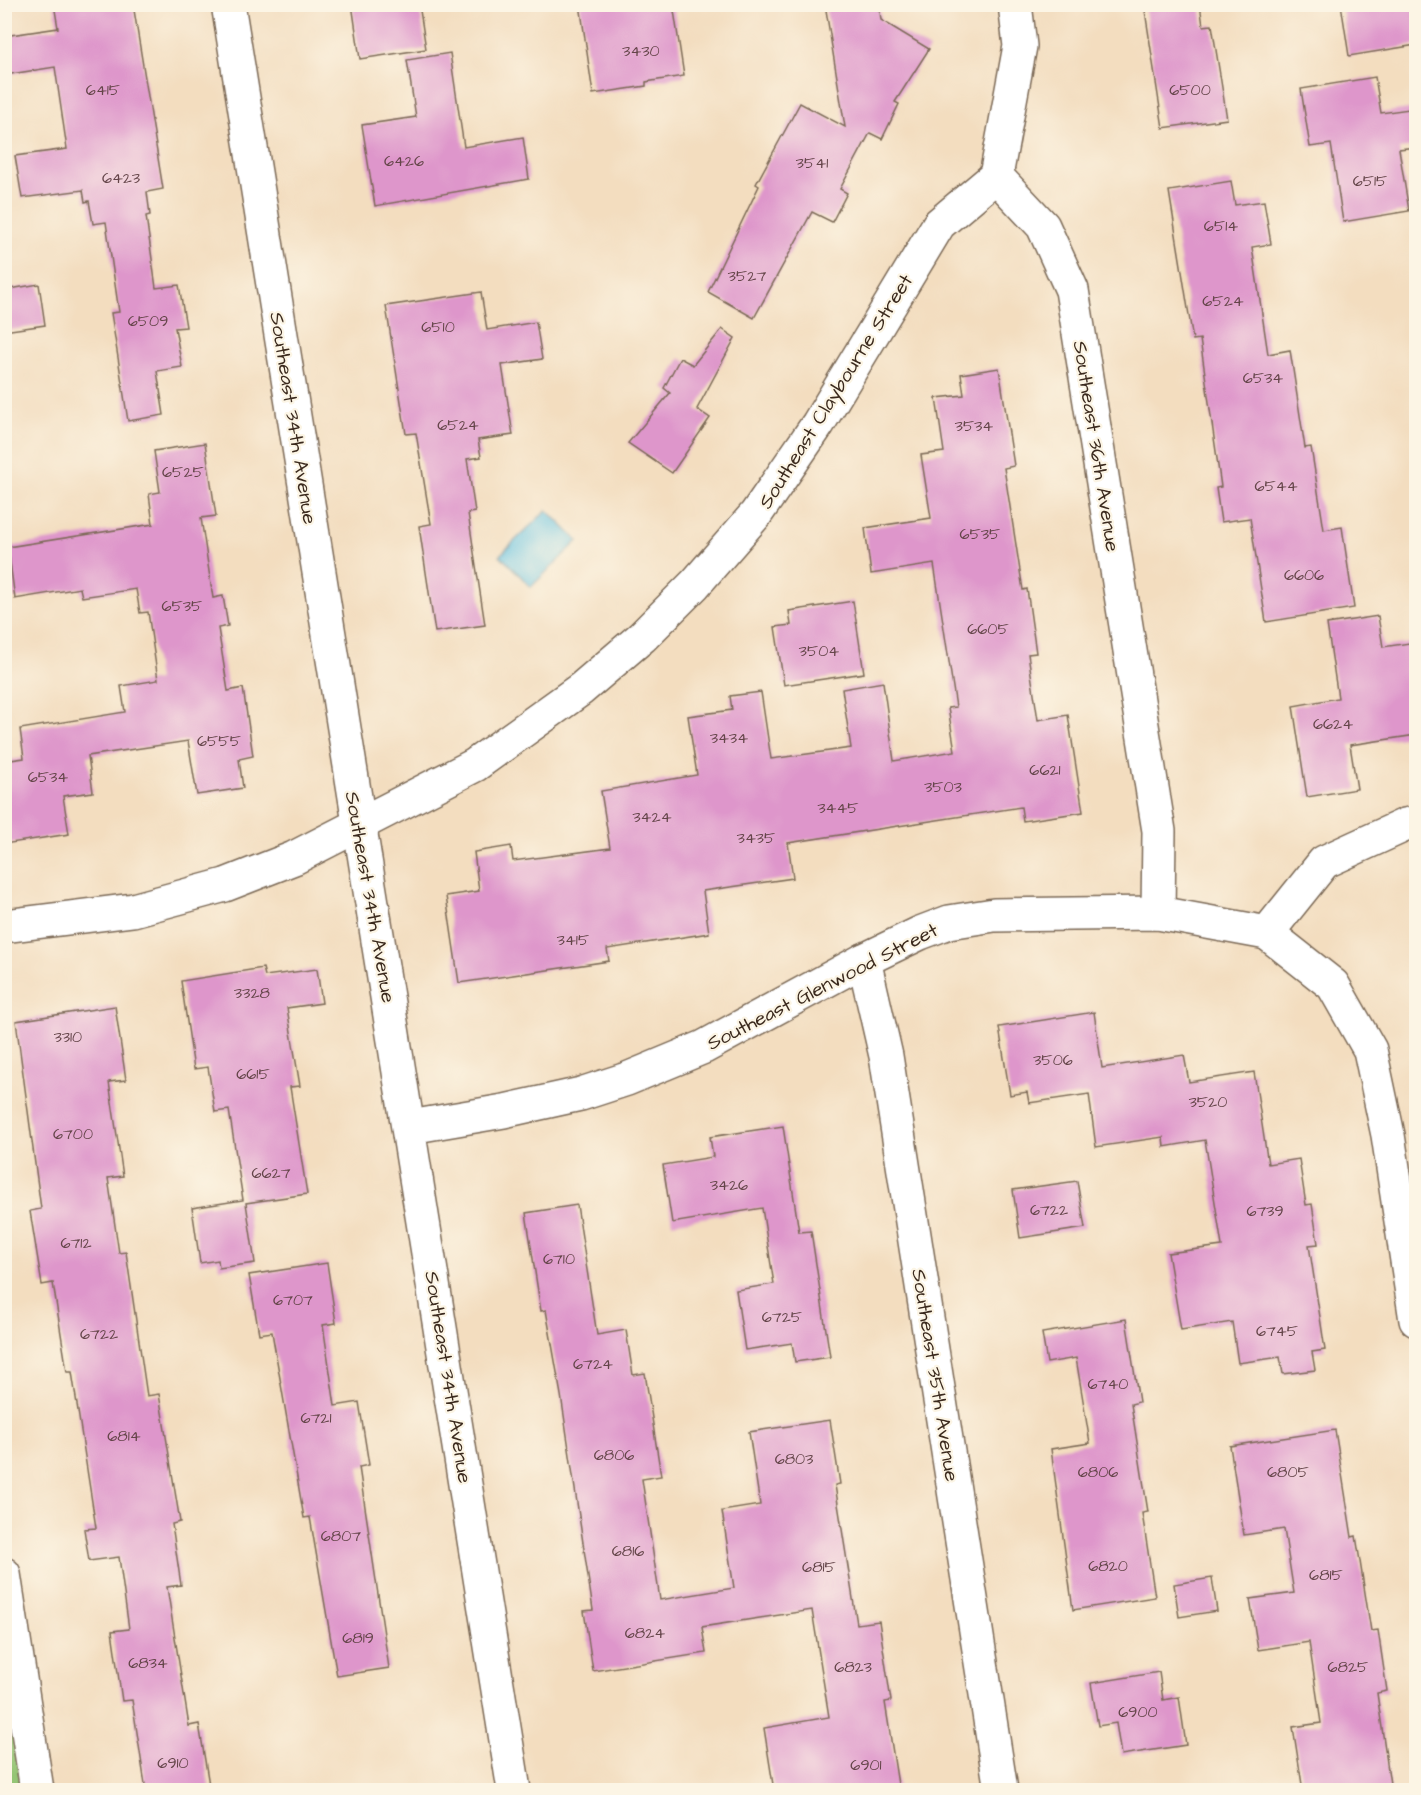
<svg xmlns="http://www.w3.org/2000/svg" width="1421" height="1795" viewBox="0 0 1421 1795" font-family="'Architects Daughter',sans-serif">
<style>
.green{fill:#94c575;stroke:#68784a;stroke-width:1.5}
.water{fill:#63c1e1;stroke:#4f7680;stroke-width:1.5}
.building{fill:#de96cb}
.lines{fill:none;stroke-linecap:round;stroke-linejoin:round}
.minor-casing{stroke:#7b6956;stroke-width:36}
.minor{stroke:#fff;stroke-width:33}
.labels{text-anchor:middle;stroke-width:4.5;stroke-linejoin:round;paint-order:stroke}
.number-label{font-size:16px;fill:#644549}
.street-label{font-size:20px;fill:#3b2a1e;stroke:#fcf5e5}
</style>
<rect width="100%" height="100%" fill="#fcf5e5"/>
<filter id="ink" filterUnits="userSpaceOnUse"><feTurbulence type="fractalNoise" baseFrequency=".0167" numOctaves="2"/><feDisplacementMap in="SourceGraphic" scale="12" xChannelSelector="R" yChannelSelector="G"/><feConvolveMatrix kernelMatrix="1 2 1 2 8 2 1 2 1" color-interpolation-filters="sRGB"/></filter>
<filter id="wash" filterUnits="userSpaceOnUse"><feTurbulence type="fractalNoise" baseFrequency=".008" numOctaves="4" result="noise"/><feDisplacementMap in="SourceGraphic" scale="24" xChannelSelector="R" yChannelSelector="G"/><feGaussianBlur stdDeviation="1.35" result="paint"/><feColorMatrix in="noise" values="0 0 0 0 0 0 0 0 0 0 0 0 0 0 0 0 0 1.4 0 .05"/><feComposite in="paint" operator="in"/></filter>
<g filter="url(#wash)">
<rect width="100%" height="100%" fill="#f3ddbf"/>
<polygon class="green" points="5,1667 24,1790 5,1790"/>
<polygon class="water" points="547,510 578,541 531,587 500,555"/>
<g id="blocks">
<g class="building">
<polygon points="54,4 133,4 163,189 147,192 150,215 146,216 156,288 179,285 186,327 175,328 182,367 157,371 164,415 128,421 111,313 119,312 106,222 93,224 89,201 85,202 83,190 22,198 15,156 67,149 55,67 4,75 4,36 58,28"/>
<polygon points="352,4 419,4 426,49 360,59"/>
<polygon points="580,4 673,4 684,76 646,82 646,86 593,94"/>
<polygon points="825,4 879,4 881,20 929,49 895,102 899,104 882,139 870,133 840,189 847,193 832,222 812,212 754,318 708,292 759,186 756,184 800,103 845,127"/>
<polygon points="1144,4 1200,4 1203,26 1212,25 1227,119 1163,128"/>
<polygon points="1341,4 1416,4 1416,45 1349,56"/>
<polygon points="450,53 464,147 523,137 529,179 375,206 362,125 416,117 407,60"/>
<polygon points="1375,77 1381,113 1416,108 1416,147 1399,149 1409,211 1343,222 1331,144 1310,147 1301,89"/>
<polygon points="1231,181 1235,205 1264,201 1271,244 1252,247 1268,354 1290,350 1305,448 1311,447 1324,530 1342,527 1354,608 1266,622 1250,518 1221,522 1216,488 1221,487 1200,339 1193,340 1169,191"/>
<polygon points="39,284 45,325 4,331 4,290"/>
<polygon points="481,292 487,330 536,322 542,359 502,365 513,435 478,440 481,457 467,459 475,512 468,513 485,625 435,632 419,526 431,524 416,433 406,434 386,306"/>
<polygon points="722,329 735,338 697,409 710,418 672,473 628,443 670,393 664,388 680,358 693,365"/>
<polygon points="999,368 1014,466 1004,468 1023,590 1027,589 1036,653 1028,654 1038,720 1068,715 1083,812 1023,821 1021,807 788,843 793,878 703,891 709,933 607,949 609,961 459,983 446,896 479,891 474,852 511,846 513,861 610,848 601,791 697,775 688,716 732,710 730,696 761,692 771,759 851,748 842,689 883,682 894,761 955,751 948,708 956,707 934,564 871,574 865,528 931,518 921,455 944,452 936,398 964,395 961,374"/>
<polygon points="205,443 216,516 201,518 213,598 223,596 228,626 218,628 228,691 243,688 253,756 239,759 243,788 197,795 188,741 88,756 93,792 63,796 69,834 4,844 4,761 24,758 20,729 125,712 121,686 158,680 148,612 140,613 136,589 82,597 80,588 15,599 8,547 153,524 149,494 160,492 154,451"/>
<polygon points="853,601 864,673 784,685 775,627 791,625 789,611"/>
<polygon points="1378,616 1383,647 1416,642 1416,735 1350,745 1357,789 1307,797 1293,706 1338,698 1327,624"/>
<polygon points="263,968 265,976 317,969 322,1003 287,1008 300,1086 290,1087 307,1194 246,1203 255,1263 219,1268 218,1260 200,1263 192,1208 243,1200 229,1110 215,1112 208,1067 194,1069 181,981"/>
<polygon points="115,1006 126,1080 109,1082 123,1176 108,1178 119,1253 126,1252 147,1396 159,1394 180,1522 172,1524 181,1585 167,1587 189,1726 199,1724 210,1791 146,1791 132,1700 122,1701 112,1631 129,1629 119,1557 89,1561 84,1529 96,1528 72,1372 67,1372 53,1283 42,1285 30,1211 41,1209 16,1021"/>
<polygon points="1094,1012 1102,1068 1184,1055 1189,1082 1254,1072 1268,1164 1299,1159 1306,1205 1312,1204 1318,1244 1309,1245 1325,1350 1312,1352 1315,1370 1283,1374 1280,1357 1238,1363 1232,1322 1181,1330 1168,1253 1222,1246 1205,1140 1164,1147 1163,1137 1096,1147 1089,1094 1029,1103 1027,1092 1010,1095 999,1027"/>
<polygon points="783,1126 799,1232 811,1231 830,1357 795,1362 792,1343 745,1350 736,1290 774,1284 762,1208 672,1223 663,1165 713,1157 710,1137"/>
<polygon points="1077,1181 1085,1228 1020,1238 1013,1190"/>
<polygon points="577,1205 597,1335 626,1330 633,1375 645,1373 661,1476 642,1479 660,1600 734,1588 722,1511 760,1505 749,1432 830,1420 840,1484 835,1485 857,1624 879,1621 891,1701 885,1702 899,1791 774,1791 764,1728 829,1717 812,1610 702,1627 706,1653 593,1671 584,1611 593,1610 561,1395 546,1310 541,1311 526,1213"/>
<polygon points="327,1263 336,1323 323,1325 335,1406 359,1402 369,1465 359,1467 389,1668 337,1676 310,1517 304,1518 272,1332 259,1334 249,1275"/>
<polygon points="1126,1319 1139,1402 1131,1404 1148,1512 1142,1513 1155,1597 1073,1610 1051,1449 1090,1443 1076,1358 1047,1363 1042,1333"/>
<polygon points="1335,1430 1352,1537 1356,1536 1371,1631 1378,1630 1387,1691 1377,1693 1391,1791 1303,1791 1293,1727 1321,1723 1309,1642 1258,1650 1250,1599 1294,1593 1284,1529 1244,1535 1230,1446"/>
<polygon points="1212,1578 1217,1611 1179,1617 1174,1584"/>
<polygon points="1159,1672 1163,1700 1179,1697 1186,1745 1121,1755 1116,1723 1098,1726 1091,1683"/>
</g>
</g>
</g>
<g filter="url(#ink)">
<use href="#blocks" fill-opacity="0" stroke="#7b6956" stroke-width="1.5"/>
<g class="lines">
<defs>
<g id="minor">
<polyline points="228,4 514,1790"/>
<polyline points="1015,4 1020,46 996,176 1043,226 1072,290 1159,831 1158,913"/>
<polyline points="4,926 133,910 225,885 294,858 475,765 581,689 642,637 695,584 756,514 818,424 939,224 996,176"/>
<polyline points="1267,933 1333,985 1370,1050 1388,1135 1416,1320"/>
<polyline points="864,960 886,1056 1001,1790"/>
<polyline points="410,1127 504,1111 581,1094 627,1079 704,1047 864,960 920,933 949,922 994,915 1158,913 1267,933 1324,862 1405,825 1416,823"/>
<polyline points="4,1574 37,1790"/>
</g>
</defs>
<use href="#minor" class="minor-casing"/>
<use href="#minor" class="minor"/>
</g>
</g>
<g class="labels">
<g class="number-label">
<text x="641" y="56">3430</text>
<text x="103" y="95">6415</text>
<text x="1190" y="95">6500</text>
<text x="404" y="166">6426</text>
<text x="812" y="168">3541</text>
<text x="121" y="183">6423</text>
<text x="1370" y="186">6515</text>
<text x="1221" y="231">6514</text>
<text x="747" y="281">3527</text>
<text x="1223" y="306">6524</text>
<text x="148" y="326">6509</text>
<text x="438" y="332">6510</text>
<text x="1263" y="383">6534</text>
<text x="458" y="430">6524</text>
<text x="974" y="431">3534</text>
<text x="183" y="477">6525</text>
<text x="1276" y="491">6544</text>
<text x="980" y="539">6535</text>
<text x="1304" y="580">6606</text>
<text x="182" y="611">6535</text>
<text x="988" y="634">6605</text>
<text x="819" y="656">3504</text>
<text x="1333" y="729">6624</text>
<text x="729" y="743">3434</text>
<text x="219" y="746">6555</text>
<text x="1045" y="775">6621</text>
<text x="48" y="782">6534</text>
<text x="943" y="792">3503</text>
<text x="838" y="813">3445</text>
<text x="652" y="822">3424</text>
<text x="756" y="843">3435</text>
<text x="573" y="945">3415</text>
<text x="252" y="998">3328</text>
<text x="68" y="1042">3310</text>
<text x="1053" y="1065">3506</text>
<text x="253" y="1079">6615</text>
<text x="1208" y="1107">3520</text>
<text x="73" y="1139">6700</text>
<text x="271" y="1178">6627</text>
<text x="729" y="1190">3426</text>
<text x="1049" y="1215">6722</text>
<text x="1265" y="1216">6739</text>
<text x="76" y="1248">6712</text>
<text x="559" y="1264">6710</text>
<text x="293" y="1305">6707</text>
<text x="782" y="1322">6725</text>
<text x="1277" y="1336">6745</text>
<text x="99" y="1339">6722</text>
<text x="593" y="1369">6724</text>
<text x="1108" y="1389">6740</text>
<text x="316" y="1423">6721</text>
<text x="124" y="1441">6814</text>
<text x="614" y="1460">6806</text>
<text x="794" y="1464">6803</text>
<text x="1098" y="1477">6806</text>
<text x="1288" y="1477">6805</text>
<text x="341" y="1541">6807</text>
<text x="628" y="1556">6816</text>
<text x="1108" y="1571">6820</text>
<text x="819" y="1572">6815</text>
<text x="1326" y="1580">6815</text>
<text x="645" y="1638">6824</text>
<text x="358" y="1643">6819</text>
<text x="148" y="1668">6834</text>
<text x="853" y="1672">6823</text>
<text x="1348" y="1672">6825</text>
<text x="1138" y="1717">6900</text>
<text x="173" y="1768">6910</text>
<text x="866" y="1770">6901</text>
</g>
<g class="street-label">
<text transform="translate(835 391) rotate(-58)" y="7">Southeast Claybourne Street</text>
<text transform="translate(294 418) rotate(81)" y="7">Southeast 34th Avenue</text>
<text transform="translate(1097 446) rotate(81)" y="7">Southeast 36th Avenue</text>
<text transform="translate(371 897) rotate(80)" y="7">Southeast 34th Avenue</text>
<text transform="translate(822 986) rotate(-27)" y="7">Southeast Glenwood Street</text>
<text transform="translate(936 1375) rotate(81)" y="7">Southeast 35th Avenue</text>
<text transform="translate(449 1377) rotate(81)" y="7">Southeast 34th Avenue</text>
</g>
</g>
<rect width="1421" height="1795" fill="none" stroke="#fcf5e5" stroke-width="24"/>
</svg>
